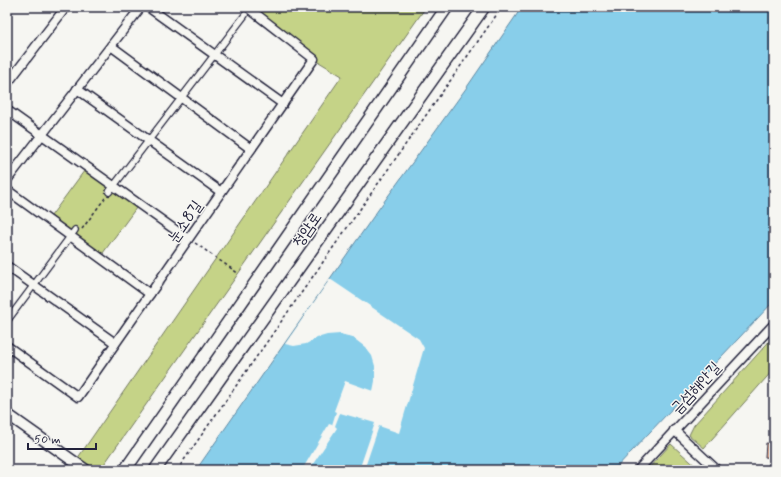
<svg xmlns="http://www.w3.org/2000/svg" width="781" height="477" viewBox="0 0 781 477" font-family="Mynerve,'Poor Story',sans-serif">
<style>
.green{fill:#c5d387;stroke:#747a61}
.water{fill:#88ceea;stroke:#5f89a4}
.pier{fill:#f6f6f2}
.building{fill:#ebb79d;stroke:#22223b}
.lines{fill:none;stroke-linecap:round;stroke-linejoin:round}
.pedestrian-casing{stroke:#22223b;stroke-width:8}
.minor-casing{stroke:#22223b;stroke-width:11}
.tertiary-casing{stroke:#22223b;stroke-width:13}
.secondary-casing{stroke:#22223b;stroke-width:14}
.path{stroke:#22223b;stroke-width:1.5;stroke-dasharray:3 3;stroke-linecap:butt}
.pedestrian{stroke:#f6f6f2;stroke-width:5.5}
.minor{stroke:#f6f6f2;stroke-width:8}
.tertiary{stroke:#f6f6f2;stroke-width:10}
.secondary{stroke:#f6f6f2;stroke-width:11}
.labels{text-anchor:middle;stroke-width:3;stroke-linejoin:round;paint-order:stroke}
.street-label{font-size:16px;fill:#22223b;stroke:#f6f6f2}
</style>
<rect width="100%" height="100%" fill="#f6f6f2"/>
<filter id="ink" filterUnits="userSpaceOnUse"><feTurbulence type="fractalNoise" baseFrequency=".025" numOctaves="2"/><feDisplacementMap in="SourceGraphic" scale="8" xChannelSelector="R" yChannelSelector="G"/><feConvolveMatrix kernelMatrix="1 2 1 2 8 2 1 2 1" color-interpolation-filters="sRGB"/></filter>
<g filter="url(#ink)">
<g class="green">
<polygon points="247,7 426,7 100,470 86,470 75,462 342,76 314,59"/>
<polygon points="87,167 139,204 100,257 48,220"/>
<polygon points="774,336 774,369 704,448 689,435 694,425"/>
<polygon points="671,444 700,470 647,470"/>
</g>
<polygon class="water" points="522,7 774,7 774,301 614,470 196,470 378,210 467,87"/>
<polygon class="pier" points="330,279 419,339 424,348 399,433 379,426 364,470 359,470 375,423 340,413 335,426 337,428 309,470 302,470 329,424 332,425 336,412 334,411 345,381 373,391 375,381 375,366 372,356 365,347 352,337 340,334 327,335 317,338 306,344 294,346 285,344"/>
<polygon class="building" points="766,443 774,444 774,458 765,457"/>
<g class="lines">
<defs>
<g id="pedestrian">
<polyline points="109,192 245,15"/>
<polyline points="7,321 75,230"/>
</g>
<g id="minor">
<polyline points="148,7 283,104"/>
<polyline points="111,46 251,149"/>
<polyline points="7,84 66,7"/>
<polyline points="77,89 221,192"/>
<polyline points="7,110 188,239"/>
<polyline points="7,180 141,7"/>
<polyline points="7,190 150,294"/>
<polyline points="7,266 115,343"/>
<polyline points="7,346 78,397 314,59 247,7"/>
<polyline points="674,430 717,470"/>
<polyline points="638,470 774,324"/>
</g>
<polyline id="tertiary" points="7,414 86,470"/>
<g id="secondary">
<polyline points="125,470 447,7"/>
<polyline points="155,470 484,7"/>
</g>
</defs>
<use href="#pedestrian" class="pedestrian-casing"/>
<use href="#minor" class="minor-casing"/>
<use href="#tertiary" class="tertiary-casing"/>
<use href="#secondary" class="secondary-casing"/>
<g class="path">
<polyline points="82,229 105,198"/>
<polyline points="195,243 239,274"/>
<polyline points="177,470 502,7"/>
</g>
<use href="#pedestrian" class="pedestrian"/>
<use href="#minor" class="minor"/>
<use href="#tertiary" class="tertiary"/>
<use href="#secondary" class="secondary"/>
</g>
</g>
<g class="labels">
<g class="street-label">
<text transform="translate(184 221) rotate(-55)" y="6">눈소8길</text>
<text transform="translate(306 229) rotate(-55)" y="6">청암로</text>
<text transform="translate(695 387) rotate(-47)" y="6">금섬해안길</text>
</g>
</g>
<rect width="781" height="477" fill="none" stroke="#f6f6f2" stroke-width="24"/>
<rect x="12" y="12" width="757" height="453" fill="none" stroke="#22223b" stroke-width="1.5" filter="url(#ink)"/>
<path d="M28 443v6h68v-6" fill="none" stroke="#22223b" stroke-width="2"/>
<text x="34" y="443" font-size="12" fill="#22223b" stroke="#f6f6f2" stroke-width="3" paint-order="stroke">50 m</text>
</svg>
